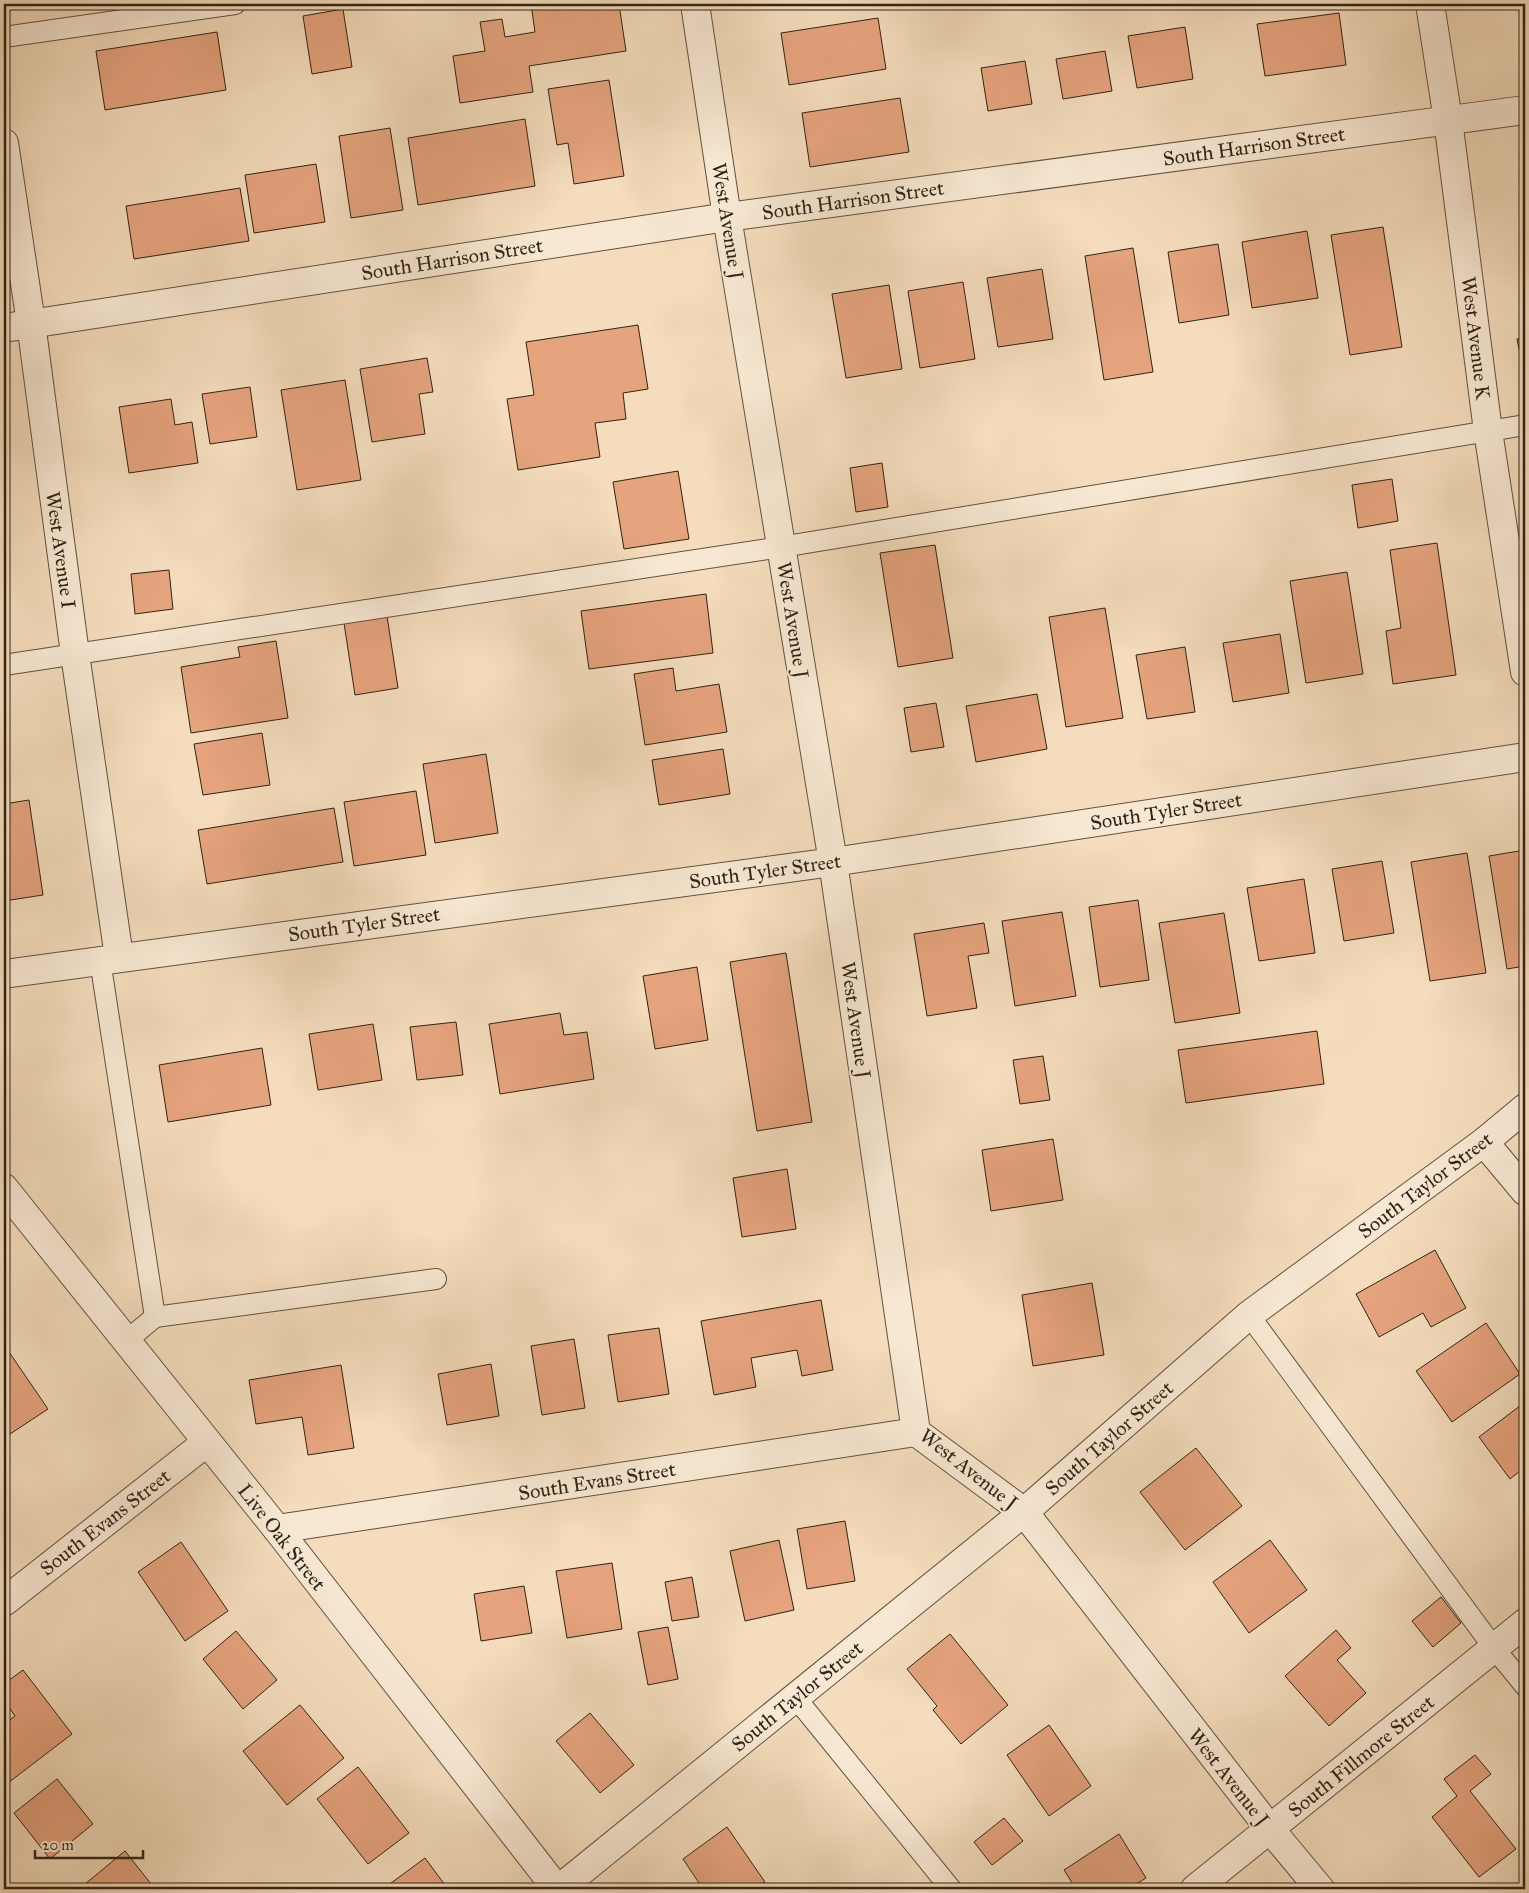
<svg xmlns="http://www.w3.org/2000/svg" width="1529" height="1893" viewBox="0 0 1529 1893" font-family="'IM FELL Great Primer',serif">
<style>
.building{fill:#e5a37e;stroke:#302416}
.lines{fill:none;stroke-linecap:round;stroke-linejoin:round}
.lane-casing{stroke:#615240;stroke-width:22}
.street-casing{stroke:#615240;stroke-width:30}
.lane{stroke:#f8e8d3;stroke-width:20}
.street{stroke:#f8e8d3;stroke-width:28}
.labels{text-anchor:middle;stroke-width:4;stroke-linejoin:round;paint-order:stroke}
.street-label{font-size:20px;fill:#302416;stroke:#f8e8d3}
</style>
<rect width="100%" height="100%" fill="#f4dcbc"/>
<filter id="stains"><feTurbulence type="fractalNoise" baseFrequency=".004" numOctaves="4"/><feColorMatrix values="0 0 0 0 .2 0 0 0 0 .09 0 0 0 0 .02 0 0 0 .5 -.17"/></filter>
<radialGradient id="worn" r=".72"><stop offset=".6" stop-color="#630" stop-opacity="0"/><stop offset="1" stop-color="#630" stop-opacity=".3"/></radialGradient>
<g class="building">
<polygon points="531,4 619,4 626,51 529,66 533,92 460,103 453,56 485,51 480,22 502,19 505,37 535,32"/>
<polygon points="1518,4 1525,4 1525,37 1524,38"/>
<polygon points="343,9 352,67 312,74 303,16"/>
<polygon points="1339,13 1346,65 1265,76 1257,24"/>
<polygon points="878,18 886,69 789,85 781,33"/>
<polygon points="1185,27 1193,79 1137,88 1128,36"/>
<polygon points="217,32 226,90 105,110 96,51"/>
<polygon points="1105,51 1112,91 1063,99 1056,59"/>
<polygon points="1025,61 1032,104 988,111 981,68"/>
<polygon points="609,80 624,176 574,184 568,143 557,145 548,89"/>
<polygon points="900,98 909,152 810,167 802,113"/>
<polygon points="525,119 535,186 418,205 408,138"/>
<polygon points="390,128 403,210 351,218 339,136"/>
<polygon points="316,164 325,222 254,233 245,175"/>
<polygon points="240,188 249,241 134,259 126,206"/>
<polygon points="1383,227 1402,347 1350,355 1331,235"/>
<polygon points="1307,231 1318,298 1252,308 1242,242"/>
<polygon points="1218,244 1229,315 1179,323 1168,252"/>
<polygon points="1133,248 1153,372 1104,380 1085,256"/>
<polygon points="1042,269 1053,339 998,347 987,278"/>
<polygon points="963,282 975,359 920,368 908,291"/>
<polygon points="889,285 902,369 846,378 832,294"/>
<polygon points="638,325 648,389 623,393 626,419 595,423 600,457 518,470 507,399 534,395 526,342"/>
<polygon points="1525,338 1525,348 1519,349 1517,339"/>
<polygon points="427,358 433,392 419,394 425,434 372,442 360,369"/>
<polygon points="345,380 361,480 297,490 281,390"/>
<polygon points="250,387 257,437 210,444 202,394"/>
<polygon points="171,399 175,425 192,422 198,463 129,473 119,407"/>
<polygon points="882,463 888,507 856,512 850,468"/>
<polygon points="678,471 689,539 624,549 613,482"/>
<polygon points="1392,479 1398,521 1358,528 1352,485"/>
<polygon points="1437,543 1456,675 1393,684 1386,631 1401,628 1390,550"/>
<polygon points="935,545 953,658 898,667 880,553"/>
<polygon points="169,570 173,609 135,614 131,574"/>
<polygon points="1347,572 1363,674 1306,683 1290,581"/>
<polygon points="706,594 713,653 589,669 581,611"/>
<polygon points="1105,608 1123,718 1066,727 1049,617"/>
<polygon points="387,616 398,688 355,695 344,623"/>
<polygon points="1280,634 1289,693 1233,702 1223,643"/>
<polygon points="276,641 288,718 191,733 181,667 240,657 238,647"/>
<polygon points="1185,647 1195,712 1147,719 1136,655"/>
<polygon points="673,668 676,691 719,684 727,732 645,745 634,674"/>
<polygon points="1037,694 1047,749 976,762 966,706"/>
<polygon points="936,703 944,747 911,752 904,708"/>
<polygon points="262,733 270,785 203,795 194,744"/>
<polygon points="723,749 730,794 659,805 652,760"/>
<polygon points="486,754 498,833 435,843 423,764"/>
<polygon points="416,791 426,855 354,866 344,802"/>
<polygon points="29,800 43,895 4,901 4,804"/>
<polygon points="334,808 343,862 207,884 198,830"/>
<polygon points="1525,850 1525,966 1507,969 1489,856"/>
<polygon points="1467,853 1486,973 1430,981 1411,862"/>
<polygon points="1382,861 1394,933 1344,941 1332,869"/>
<polygon points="1304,879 1315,953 1259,961 1247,888"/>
<polygon points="1138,900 1149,980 1100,987 1089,907"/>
<polygon points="1062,912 1076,996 1015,1006 1002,921"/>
<polygon points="1224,913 1240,1013 1175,1023 1159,923"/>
<polygon points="984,923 989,953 968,956 977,1008 927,1016 914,934"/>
<polygon points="786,953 812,1122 757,1131 730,962"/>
<polygon points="697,967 708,1040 655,1049 643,976"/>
<polygon points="560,1013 564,1035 587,1032 594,1079 500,1094 489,1024"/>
<polygon points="456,1022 463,1075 417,1080 410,1027"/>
<polygon points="373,1024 382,1080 318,1090 309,1034"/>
<polygon points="1317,1031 1324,1084 1186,1103 1178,1050"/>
<polygon points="262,1048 271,1105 168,1122 159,1065"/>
<polygon points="1043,1056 1050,1100 1020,1104 1013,1060"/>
<polygon points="1053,1139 1063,1200 991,1211 982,1150"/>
<polygon points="787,1169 796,1229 742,1237 733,1178"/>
<polygon points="1435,1250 1466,1308 1431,1327 1423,1313 1379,1337 1356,1294"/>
<polygon points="1092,1283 1104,1355 1033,1366 1022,1295"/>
<polygon points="821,1300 833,1370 802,1376 797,1350 751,1358 756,1387 714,1395 701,1321"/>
<polygon points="1486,1323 1520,1374 1452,1422 1416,1371"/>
<polygon points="659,1328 669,1394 618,1402 608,1335"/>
<polygon points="574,1339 585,1408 542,1415 531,1346"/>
<polygon points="7,1349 48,1409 7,1436 4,1432 4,1351"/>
<polygon points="491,1364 499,1416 447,1425 438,1374"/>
<polygon points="341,1365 354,1448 308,1455 302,1417 256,1424 249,1380"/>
<polygon points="1525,1402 1525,1467 1510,1479 1479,1437"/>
<polygon points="1196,1448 1242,1506 1185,1550 1140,1492"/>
<polygon points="845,1521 855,1581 807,1589 797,1529"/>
<polygon points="779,1540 794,1610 745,1621 730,1551"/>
<polygon points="1270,1540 1307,1590 1249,1633 1213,1582"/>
<polygon points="181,1542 228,1611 185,1641 138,1572"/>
<polygon points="612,1563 622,1629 567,1638 556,1571"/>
<polygon points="692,1577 699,1617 672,1621 665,1582"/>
<polygon points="524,1586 532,1633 481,1641 474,1594"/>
<polygon points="1441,1597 1461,1623 1433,1647 1412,1621"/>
<polygon points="668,1627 678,1679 648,1685 638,1632"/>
<polygon points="1336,1630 1351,1648 1337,1660 1366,1693 1329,1726 1285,1676"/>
<polygon points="236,1631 277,1680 243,1709 203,1659"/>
<polygon points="950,1634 1008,1705 961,1744 933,1710 937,1706 907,1669"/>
<polygon points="23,1670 72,1734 4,1786 4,1724 15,1716 4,1700 4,1684"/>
<polygon points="300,1705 344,1758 287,1805 243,1751"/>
<polygon points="590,1713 634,1765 600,1793 556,1741"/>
<polygon points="1049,1725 1091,1786 1049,1816 1007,1755"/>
<polygon points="1475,1755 1491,1774 1470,1791 1516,1849 1479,1877 1432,1817 1457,1796 1444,1779"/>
<polygon points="358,1767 409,1833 368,1864 317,1799"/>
<polygon points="57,1779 93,1824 50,1859 14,1813"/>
<polygon points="1004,1818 1023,1841 992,1865 974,1842"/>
<polygon points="727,1827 765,1882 755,1889 703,1889 683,1859"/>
<polygon points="1119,1834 1146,1878 1128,1889 1076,1889 1064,1870"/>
<polygon points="125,1851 155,1889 79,1889"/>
<polygon points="425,1858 448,1889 383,1889"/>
</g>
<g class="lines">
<defs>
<g id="lane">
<polyline points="4,37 235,4"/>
<polyline points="4,665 781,547 1525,425"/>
<polyline points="100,960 155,1317 126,1341"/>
<polyline points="1249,1315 1494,1648 1525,1686"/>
<polyline points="155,1317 436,1279"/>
<polyline points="795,1697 951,1889"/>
</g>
<g id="street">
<polyline points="695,4 727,217 833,862 916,1432 1024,1512 1270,1829 1320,1889"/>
<polyline points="1430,4 1448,120 1488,431 1525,672"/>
<polyline points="4,143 31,323 75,654 119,957"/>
<polyline points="4,328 727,217 1525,110"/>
<polyline points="4,974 833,862 1525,757"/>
<polyline points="1484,1142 1525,1191"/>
<polyline points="4,1188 277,1529 557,1889"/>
<polyline points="277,1529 916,1432"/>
<polyline points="4,1602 207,1442"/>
<polyline points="559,1889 1024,1512 1249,1315 1484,1142 1525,1108"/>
<polyline points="1195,1889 1525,1623"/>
</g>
</defs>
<use href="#lane" class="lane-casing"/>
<use href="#street" class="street-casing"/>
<use href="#lane" class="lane"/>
<use href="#street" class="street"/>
</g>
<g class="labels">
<g class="street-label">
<text transform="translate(1254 146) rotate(-8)" y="7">South Harrison Street</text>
<text transform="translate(853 200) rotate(-8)" y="7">South Harrison Street</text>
<text transform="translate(728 221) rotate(81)" y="7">West Avenue J</text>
<text transform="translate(452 259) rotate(-9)" y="7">South Harrison Street</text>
<text transform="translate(1476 338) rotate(83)" y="7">West Avenue K</text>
<text transform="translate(61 550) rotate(82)" y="7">West Avenue I</text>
<text transform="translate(793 620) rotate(81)" y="7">West Avenue J</text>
<text transform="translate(1166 811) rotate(-9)" y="7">South Tyler Street</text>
<text transform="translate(765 871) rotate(-8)" y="7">South Tyler Street</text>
<text transform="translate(364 924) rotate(-8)" y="7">South Tyler Street</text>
<text transform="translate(856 1020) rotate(82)" y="7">West Avenue J</text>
<text transform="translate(1425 1185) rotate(-37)" y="7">South Taylor Street</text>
<text transform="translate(1109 1438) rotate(-41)" y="7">South Taylor Street</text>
<text transform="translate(969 1469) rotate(38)" y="7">West Avenue J</text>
<text transform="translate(597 1481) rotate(-9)" y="7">South Evans Street</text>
<text transform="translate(105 1522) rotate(-38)" y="7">South Evans Street</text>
<text transform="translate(282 1537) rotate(52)" y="7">Live Oak Street</text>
<text transform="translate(797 1696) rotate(-39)" y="7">South Taylor Street</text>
<text transform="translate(1361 1756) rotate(-39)" y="7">South Fillmore Street</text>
<text transform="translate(1229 1777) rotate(52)" y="7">West Avenue J</text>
</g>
</g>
<rect width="1529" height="1893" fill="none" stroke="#f4dcbc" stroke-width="20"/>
<rect x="5" y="5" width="1519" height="1883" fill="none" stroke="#302416" stroke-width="2.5"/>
<rect x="10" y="10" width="1509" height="1873" fill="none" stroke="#302416"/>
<path d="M35 1850v8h108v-8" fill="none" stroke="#302416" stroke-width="2.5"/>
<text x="42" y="1850" font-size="15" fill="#302416" stroke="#f8e8d3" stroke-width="4" paint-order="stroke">20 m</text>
<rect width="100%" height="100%" filter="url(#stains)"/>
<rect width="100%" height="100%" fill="url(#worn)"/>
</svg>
